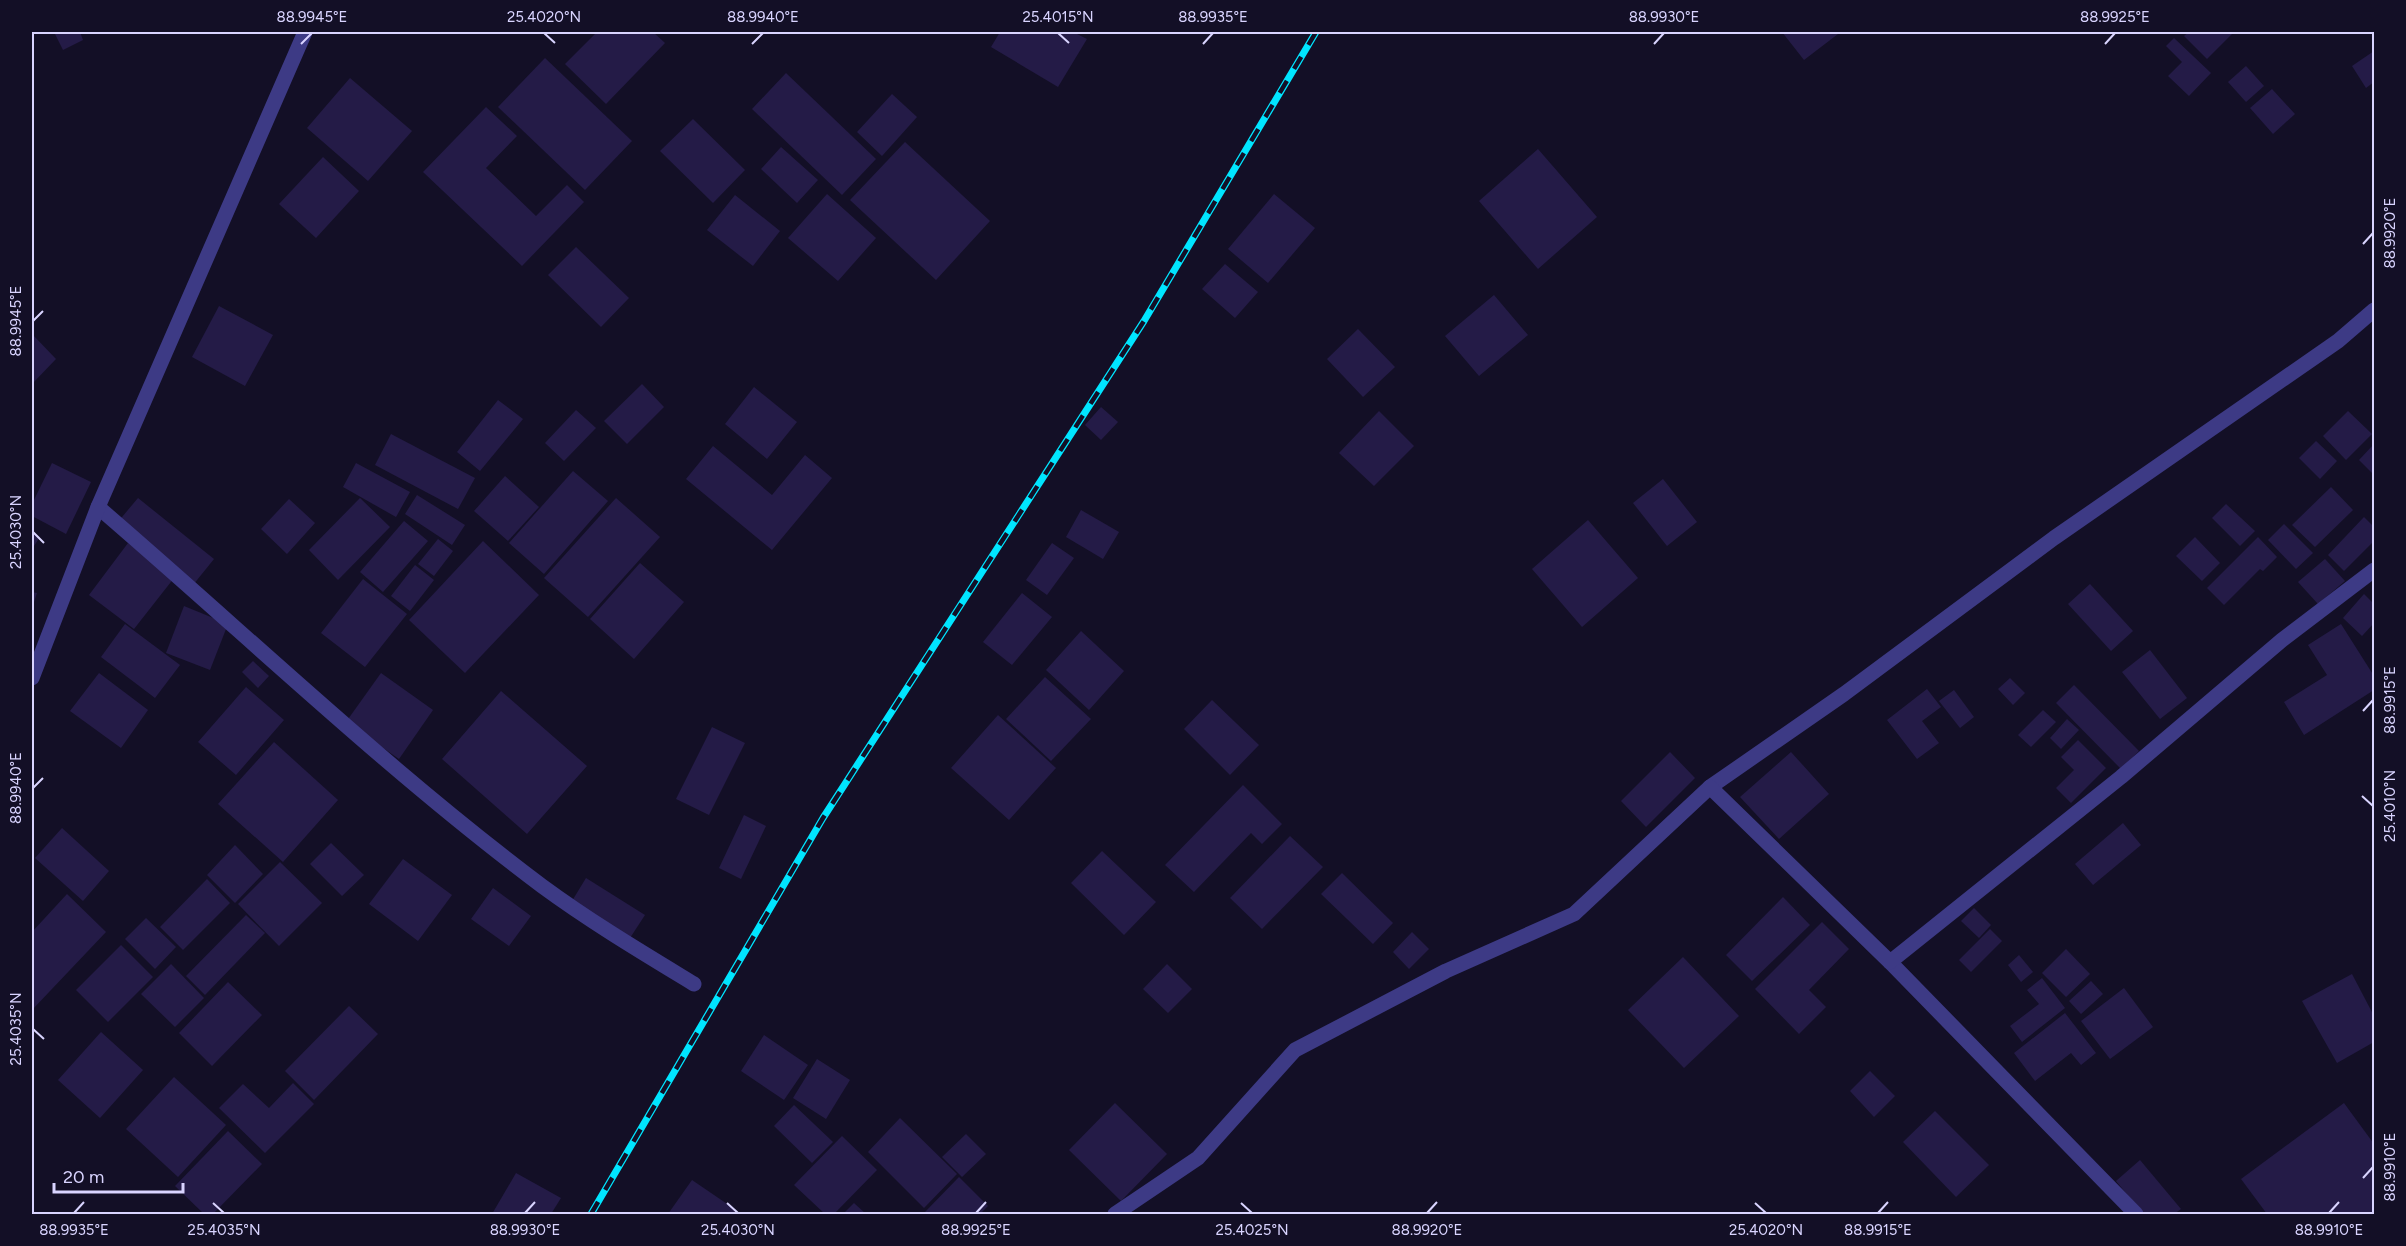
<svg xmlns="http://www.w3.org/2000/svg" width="2406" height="1246" viewBox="0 0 2406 1246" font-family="Figtree,sans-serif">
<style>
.building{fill:#241b47}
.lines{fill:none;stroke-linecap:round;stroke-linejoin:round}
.minor{stroke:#3d3a85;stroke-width:15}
.tertiary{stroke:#3d3a85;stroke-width:15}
.rail-casing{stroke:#00e5ff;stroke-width:7}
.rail{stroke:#130f26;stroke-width:4.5;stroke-dasharray:14;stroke-linecap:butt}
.ticks{fill:none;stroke:#d9d4ff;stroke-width:2}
.neatline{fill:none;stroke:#d9d4ff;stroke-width:2}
.ticks-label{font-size:15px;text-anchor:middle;fill:#d9d4ff}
</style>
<rect width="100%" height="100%" fill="#130f26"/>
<g class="building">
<polygon points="54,32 80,32 83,40 63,50"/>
<polygon points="597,32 653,32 665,43 606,104 565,64"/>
<polygon points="1000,32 1073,32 1087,39 1058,87 991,47"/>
<polygon points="1782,32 1836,32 1838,34 1804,60"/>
<polygon points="2189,32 2229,32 2232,34 2207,59 2184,36"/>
<polygon points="2174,38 2211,73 2189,96 2168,76 2182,62 2166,46"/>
<polygon points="2374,51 2374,82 2366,88 2352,66"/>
<polygon points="545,58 632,141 585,190 498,107"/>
<polygon points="2246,66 2264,86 2246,102 2228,82"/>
<polygon points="786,73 876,159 842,195 752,109"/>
<polygon points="350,78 412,131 368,181 307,128"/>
<polygon points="2272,89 2295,114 2273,134 2250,108"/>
<polygon points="892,94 917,117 882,156 857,132"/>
<polygon points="486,107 517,136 486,168 536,216 567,185 584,202 522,266 423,172"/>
<polygon points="693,119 745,170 713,203 660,151"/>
<polygon points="905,142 990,221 936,280 850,200"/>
<polygon points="781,147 818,180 797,203 761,169"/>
<polygon points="1538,149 1597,217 1538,269 1479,201"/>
<polygon points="323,157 359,191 316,238 279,204"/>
<polygon points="827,194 876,238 838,281 788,238"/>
<polygon points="1274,194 1315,228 1268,283 1228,249"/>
<polygon points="735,195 780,231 753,266 707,230"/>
<polygon points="576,247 629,298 601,327 548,275"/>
<polygon points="1225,264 1258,292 1235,318 1202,289"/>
<polygon points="1494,295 1528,335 1479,376 1445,336"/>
<polygon points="219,306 273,335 245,386 192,357"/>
<polygon points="1358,329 1395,367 1363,397 1327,359"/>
<polygon points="32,334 56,359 32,384"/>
<polygon points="642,384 664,407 627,444 604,421"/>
<polygon points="754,387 797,422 767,459 725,424"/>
<polygon points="498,400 523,419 480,471 457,452"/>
<polygon points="1101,407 1118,422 1101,440 1085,425"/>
<polygon points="576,410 596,428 564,461 545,443"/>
<polygon points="1379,411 1414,446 1374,486 1339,453"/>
<polygon points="2348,411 2372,434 2346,460 2323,436"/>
<polygon points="391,434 475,478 458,509 375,465"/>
<polygon points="2316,441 2337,461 2320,479 2299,458"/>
<polygon points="2374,444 2374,475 2359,460"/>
<polygon points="713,446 772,495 805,455 832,478 772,550 686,479"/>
<polygon points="52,463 91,482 66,534 32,516 32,504"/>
<polygon points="356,463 410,492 396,517 343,487"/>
<polygon points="573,471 608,501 544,574 509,543"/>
<polygon points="505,476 539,507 508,541 474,511"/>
<polygon points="1663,479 1697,522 1667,546 1633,503"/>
<polygon points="2331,487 2353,510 2315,547 2292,525"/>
<polygon points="417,495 465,525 452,545 405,514"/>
<polygon points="138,498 214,559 193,585 117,523"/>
<polygon points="360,498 390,527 338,580 309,550"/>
<polygon points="616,498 660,537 588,617 544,578"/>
<polygon points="289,499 315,523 287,554 261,529"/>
<polygon points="2226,504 2255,531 2240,546 2212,518"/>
<polygon points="1081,510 1119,532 1103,559 1066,537"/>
<polygon points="2364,517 2374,527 2374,541 2344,571 2328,555"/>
<polygon points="1588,520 1638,578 1582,627 1532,569"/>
<polygon points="404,521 428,541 383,592 360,572"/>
<polygon points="2284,524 2313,553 2296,569 2268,540"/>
<polygon points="32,531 40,537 32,549"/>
<polygon points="2195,537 2220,563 2202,581 2176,556"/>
<polygon points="2258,537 2277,557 2263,571 2260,569 2224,605 2207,588"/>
<polygon points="438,539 453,551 434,576 418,564"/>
<polygon points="483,541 539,595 465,673 409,620"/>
<polygon points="128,543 174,578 134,629 89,595"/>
<polygon points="1052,543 1074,558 1047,595 1026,580"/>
<polygon points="2325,559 2345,581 2318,604 2298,582"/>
<polygon points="640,563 684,602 634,659 590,619"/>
<polygon points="415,565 434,580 410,611 391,596"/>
<polygon points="363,579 407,614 365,667 321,633"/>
<polygon points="2090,584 2133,631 2111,651 2068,604"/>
<polygon points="32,592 37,593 32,608"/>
<polygon points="1022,593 1052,617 1012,665 983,642"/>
<polygon points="2364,594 2374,604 2374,623 2362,636 2343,618"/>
<polygon points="184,606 228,624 210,670 166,653"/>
<polygon points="125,624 180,665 155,698 101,657"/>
<polygon points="2341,624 2374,676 2374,690 2304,735 2284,702 2327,675 2308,645"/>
<polygon points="1081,631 1124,671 1089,710 1046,670"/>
<polygon points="2150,650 2187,698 2160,719 2122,672"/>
<polygon points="253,661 269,676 258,688 242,672"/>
<polygon points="99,673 148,710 121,748 70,711"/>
<polygon points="381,673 433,710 399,759 346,722"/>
<polygon points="1045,677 1091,719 1051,761 1006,719"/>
<polygon points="2010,678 2025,693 2013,705 1998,689"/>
<polygon points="2074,685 2139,751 2121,769 2056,703"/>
<polygon points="246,687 284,720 236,775 198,742"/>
<polygon points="1927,689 1941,707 1922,721 1939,743 1917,759 1887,720"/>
<polygon points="1954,690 1974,717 1960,728 1939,701"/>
<polygon points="501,691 587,766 527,834 442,759"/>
<polygon points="1212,700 1259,745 1230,775 1184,729"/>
<polygon points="2043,710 2056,722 2031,747 2018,735"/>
<polygon points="998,715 1056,768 1009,820 951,768"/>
<polygon points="2067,719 2079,730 2061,749 2050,738"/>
<polygon points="712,727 745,743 709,815 676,799"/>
<polygon points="2078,740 2106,768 2071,803 2056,788 2074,770 2061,757"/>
<polygon points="274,742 338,800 283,862 218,804"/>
<polygon points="1670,752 1695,778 1646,827 1621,801"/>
<polygon points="1791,752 1829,794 1779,839 1740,797"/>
<polygon points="1243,785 1282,824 1262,844 1251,833 1194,892 1165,865"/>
<polygon points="744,815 766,826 741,879 719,868"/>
<polygon points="2123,823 2141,845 2093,885 2075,864"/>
<polygon points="62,828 109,871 83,901 35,858"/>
<polygon points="1290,836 1323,867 1262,929 1230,898"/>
<polygon points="331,843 364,875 342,896 310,864"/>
<polygon points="235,845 263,874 235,903 207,875"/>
<polygon points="1102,851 1156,902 1124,935 1071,883"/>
<polygon points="403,859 452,895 418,941 369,904"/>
<polygon points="280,862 322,903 279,946 238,904"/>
<polygon points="1342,873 1393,923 1373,944 1321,894"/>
<polygon points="586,878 645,915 630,938 572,901"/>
<polygon points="207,879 230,903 183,950 160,927"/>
<polygon points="493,888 531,916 509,946 471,919"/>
<polygon points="67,894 106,932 32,1010 32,932"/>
<polygon points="1783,897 1810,925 1752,981 1726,955"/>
<polygon points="1974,908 1991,925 1979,938 1961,921"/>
<polygon points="246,915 265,933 205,995 186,976"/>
<polygon points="146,918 176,947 155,969 125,939"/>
<polygon points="1822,922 1849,949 1809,990 1826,1007 1799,1034 1755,989"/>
<polygon points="1990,929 2002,941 1971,972 1959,960"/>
<polygon points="1412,932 1429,949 1409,969 1393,952"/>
<polygon points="121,945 153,977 108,1022 76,990"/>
<polygon points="2066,949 2090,974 2066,997 2042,973"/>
<polygon points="2019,955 2033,972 2021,982 2008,965"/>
<polygon points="1683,957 1739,1016 1684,1068 1628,1010"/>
<polygon points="171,964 204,998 175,1027 141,994"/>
<polygon points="1167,964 1192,989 1168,1013 1143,989"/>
<polygon points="2352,974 2374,1016 2374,1042 2337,1063 2302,1001"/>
<polygon points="2042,978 2065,1008 2022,1042 2010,1026 2039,1004 2027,990"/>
<polygon points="2091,981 2103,994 2081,1014 2069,1001"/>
<polygon points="228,982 262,1015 212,1066 179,1033"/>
<polygon points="2124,988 2153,1027 2110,1059 2081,1021"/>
<polygon points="349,1006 378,1034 314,1100 285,1071"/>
<polygon points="2065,1013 2096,1053 2081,1065 2071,1053 2035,1081 2014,1053"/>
<polygon points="101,1032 143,1070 100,1118 58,1080"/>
<polygon points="764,1035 808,1065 784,1100 741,1071"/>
<polygon points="817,1059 850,1080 826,1119 793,1098"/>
<polygon points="1870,1071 1895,1096 1874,1117 1850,1091"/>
<polygon points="174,1077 226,1125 178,1177 126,1129"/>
<polygon points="293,1083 314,1104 265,1153 219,1108 243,1084 269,1108"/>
<polygon points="1115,1103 1167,1154 1121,1201 1069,1150"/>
<polygon points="2344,1103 2374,1144 2374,1214 2267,1214 2241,1179"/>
<polygon points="794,1105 833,1142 812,1163 774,1126"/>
<polygon points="1935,1111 1989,1165 1956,1197 1903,1142"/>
<polygon points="900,1118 957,1174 924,1208 868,1152"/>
<polygon points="228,1131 262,1164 213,1214 204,1214 175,1186"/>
<polygon points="966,1134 986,1154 962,1177 942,1157"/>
<polygon points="842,1136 877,1170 834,1214 825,1214 794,1185"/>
<polygon points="2140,1160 2181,1209 2174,1214 2143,1214 2116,1181"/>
<polygon points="516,1173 561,1198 551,1214 492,1214"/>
<polygon points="959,1177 988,1206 980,1214 928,1214 925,1212"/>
<polygon points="692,1180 736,1210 733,1214 668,1214"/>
<polygon points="854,1203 866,1214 843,1214"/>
</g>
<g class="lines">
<g class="minor">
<path d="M98,507C246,634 386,769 542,886C591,922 643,953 694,984"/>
<polyline points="1710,787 1844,694 2054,538 2338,341 2374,310"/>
<polyline points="1890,962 2136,1214"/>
<polyline points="1115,1214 1198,1158 1295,1050 1446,971 1574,914 1710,787 1890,962 2121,777 2282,640 2374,570"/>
</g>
<polyline class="tertiary" points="32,678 98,507 305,32"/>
<defs>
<polyline id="rail" points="591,1214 823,818 1144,321 1316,32"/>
</defs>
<use href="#rail" class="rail-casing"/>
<use href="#rail" class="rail"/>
</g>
<path class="ticks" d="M544,33L555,43M1058,33L1069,43M301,44L312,33M752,44L763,33M1203,44L1213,33M1654,44L1664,33M2105,44L2115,33M2363,244L2373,233M33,321L43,311M33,532L44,543M2363,711L2373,700M33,788L43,778M2362,796L2373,806M33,1029L44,1039M2363,1178L2373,1167M213,1203L224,1213M727,1203L738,1213M1241,1203L1252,1213M1755,1203L1766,1213M74,1213L84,1202M525,1213L535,1202M976,1213L986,1202M1427,1213L1437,1202M1878,1213L1888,1202M2329,1213L2339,1202"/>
<rect width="2406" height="1246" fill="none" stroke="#130f26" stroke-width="66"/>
<path d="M54 1183v9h129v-9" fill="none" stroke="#d9d4ff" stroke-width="3"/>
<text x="63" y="1183" font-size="18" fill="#d9d4ff" stroke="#130f26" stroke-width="4.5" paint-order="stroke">20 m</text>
<rect x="33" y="33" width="2340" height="1180" class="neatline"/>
<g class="ticks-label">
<text x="312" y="22">88.9945°E</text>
<text x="544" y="22">25.4020°N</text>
<text x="763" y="22">88.9940°E</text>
<text x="1058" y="22">25.4015°N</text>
<text x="1213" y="22">88.9935°E</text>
<text x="1664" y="22">88.9930°E</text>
<text x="2115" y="22">88.9925°E</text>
<text transform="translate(2390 233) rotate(-90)" y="5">88.9920°E</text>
<text transform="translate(16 321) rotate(-90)" y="5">88.9945°E</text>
<text transform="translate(16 532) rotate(-90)" y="5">25.4030°N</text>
<text transform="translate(2390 700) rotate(-90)" y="5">88.9915°E</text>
<text transform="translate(16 788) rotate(-90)" y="5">88.9940°E</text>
<text transform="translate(2390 806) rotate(-90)" y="5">25.4010°N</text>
<text transform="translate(16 1029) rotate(-90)" y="5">25.4035°N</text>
<text transform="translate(2390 1167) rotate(-90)" y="5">88.9910°E</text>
<text x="74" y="1235">88.9935°E</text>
<text x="224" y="1235">25.4035°N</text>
<text x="525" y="1235">88.9930°E</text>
<text x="738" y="1235">25.4030°N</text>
<text x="976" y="1235">88.9925°E</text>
<text x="1252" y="1235">25.4025°N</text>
<text x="1427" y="1235">88.9920°E</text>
<text x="1766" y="1235">25.4020°N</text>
<text x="1878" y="1235">88.9915°E</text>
<text x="2329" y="1235">88.9910°E</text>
</g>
</svg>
